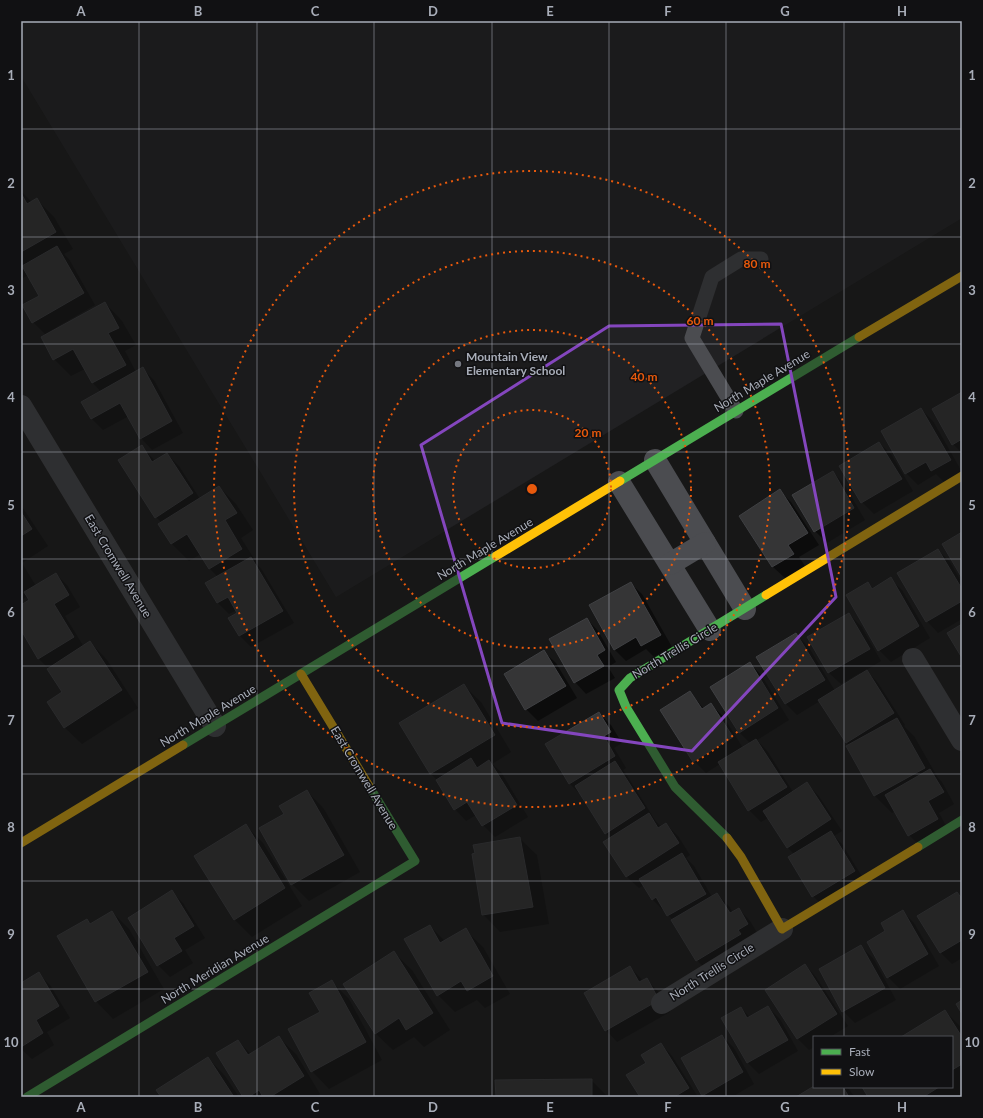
<svg xmlns="http://www.w3.org/2000/svg" width="983" height="1118" viewBox="0 0 983 1118" font-family="Lato,sans-serif">
<style>
.built{fill:#212123}
.shadow{fill:#0007;fill-rule:evenodd}
.building{fill:#353536;stroke:#3f4043}
.lines{fill:none;stroke-linecap:round;stroke-linejoin:round}
.lane{stroke:#4b4c50;stroke-width:15}
.street{stroke:#4b4c50;stroke-width:22}
.fast{stroke:#4caf50;stroke-width:9}
.slow{stroke:#ffc107;stroke-width:9}
.marked{fill:none;stroke:#8446be;stroke-width:3;stroke-linejoin:round}
.grid{fill:none;stroke:#a8adb8;stroke-width:1;stroke-opacity:0.55}
.ring{fill:none;stroke:#e8590c;stroke-width:2;stroke-dasharray:2 4}
.poi-dot{fill:#757880;stroke:#111113;stroke-width:1.5}
.labels{text-anchor:middle;stroke-width:3;stroke-linejoin:round;paint-order:stroke}
.poi-label{font-size:12px;font-weight:bold;fill:#a8adb8;stroke:#111113;text-anchor:start}
.street-label{font-size:12px;fill:#a8adb8;stroke:#111113}
.centre{fill:#e8590c;stroke:#111113;stroke-width:2}
.ring-label{font-size:12px;text-anchor:middle;font-weight:bold;fill:#e8590c;stroke:#111113;stroke-width:3;stroke-linejoin:round;paint-order:stroke}
.neatline{fill:none;stroke:#a8adb8;stroke-width:1.5}
.grid-label{font-size:13px;text-anchor:middle;font-weight:bold;fill:#a8adb8}
</style>
<rect width="100%" height="100%" fill="#171717"/>
<polygon class="built" points="21,21 962,21 962,218 336,597 21,76"/>
<g class="shadow">
<polygon points="21,191 32,202 37,200 54,217 73,249 64,254 69,259 95,305 45,334 33,322 40,296 28,275 23,278 21,276"/>
<path d="M105,303L122,321L136,345L125,351L136,372L143,369L154,380L183,433L152,450L141,438L129,416L103,430L91,418L101,392L93,383L85,369L71,376L54,359ZM77,345L78,347L58,358V356Z"/>
<polygon points="962,393 962,453 953,444"/>
<polygon points="921,409 933,421 962,472 944,482 936,474 918,485 906,473"/>
<polygon points="879,443 891,454 913,491 874,514 862,502"/>
<polygon points="142,447 155,461 167,454 179,466 200,499 219,487 236,504 253,530 241,538 258,565 262,570 294,623 251,647 240,636 230,619 239,613 237,610 229,614 218,603 218,577 210,569 201,554 189,561 172,544 160,524 162,523 156,517"/>
<polygon points="833,472 844,484 865,520 827,543 815,531"/>
<polygon points="780,491 791,502 819,545 799,557 805,566 785,578 773,567 741,516"/>
<polygon points="21,505 48,546 22,563 36,586 56,574 67,585 80,607 65,616 84,647 90,642 107,660 138,708 82,744 64,727 64,692 49,669 39,659 21,628 21,606 31,601 28,596 21,600"/>
<polygon points="938,550 950,562 962,583 962,619 938,633 927,621"/>
<polygon points="890,579 902,590 930,638 891,662 879,650 868,583 873,589"/>
<polygon points="630,583 642,594 672,647 654,657 646,649 626,661 614,649"/>
<polygon points="849,614 861,626 881,661 866,670 878,683 905,725 904,726 914,736 938,778 942,782 954,804 939,813 949,831 921,847 909,835 895,811 892,813 875,796 847,747 849,746 820,701 797,715 786,704 757,658 796,634 808,646 835,691 860,675 860,673 841,684 829,673 809,637"/>
<polygon points="587,619 598,631 616,662 608,667 615,678 586,694 575,682"/>
<polygon points="544,652 556,663 577,698 538,721 526,709"/>
<polygon points="750,663 761,675 789,720 757,740 768,752 793,792 807,784 818,795 842,831 834,836 842,844 866,883 825,908 813,896 795,855 788,848 768,818 761,822 749,810 720,764 706,773 694,761 690,692 704,709 711,705 723,716 743,748 751,744 739,732"/>
<polygon points="463,685 481,702 511,752 492,764 501,772 528,817 495,837 483,825 476,815 466,821 455,809 437,780 431,774 400,724"/>
<polygon points="599,713 611,725 622,743 614,748 626,768 623,770 626,774 655,820 661,827 666,824 678,836 690,855 686,858 694,866 712,897 717,894 729,906 733,913 739,909 750,921 759,936 708,972 697,960 673,920 652,899 644,885 639,888 627,877 605,842 611,838 605,833 581,795 569,783"/>
<polygon points="307,791 324,809 360,872 309,901 292,884 285,814"/>
<polygon points="245,825 263,843 302,906 252,937 235,920 196,856"/>
<polygon points="519,838 537,855 549,924 500,932 483,914"/>
<polygon points="172,892 183,903 205,938 185,950 193,963 170,977 158,965 129,918"/>
<polygon points="957,893 962,898 962,958 952,964 941,953 919,917"/>
<polygon points="112,912 129,929 164,989 113,1019 96,1001 87,920 91,924"/>
<polygon points="903,912 914,923 939,966 900,989 888,977 887,931"/>
<polygon points="430,926 445,941 465,930 483,947 510,994 485,1008 477,1000 455,1012 438,995"/>
<polygon points="861,947 873,958 896,1000 855,1023 843,1011"/>
<polygon points="394,953 412,970 450,1030 424,1047 414,1037 393,1050 375,1033"/>
<polygon points="805,965 816,977 848,1026 830,1037 814,1037 814,1047 809,1050 798,1039 766,990"/>
<polygon points="630,967 643,981 646,979 658,991 670,1012 617,1042 606,1030"/>
<polygon points="38,973 50,985 70,1018 47,1032 54,1045 32,1059 21,1049 21,984"/>
<polygon points="332,982 349,999 382,1060 329,1089 312,1071"/>
<polygon points="768,1007 780,1019 798,1051 759,1074 747,1062 741,1008 750,1017"/>
<polygon points="945,1011 962,1028 962,1097 869,1097 863,1087 952,1087 952,1037 903,1037"/>
<polygon points="722,1036 734,1048 754,1084 732,1097 705,1097 703,1095"/>
<polygon points="278,1037 296,1054 320,1094 315,1097 245,1097 238,1041 251,1054"/>
<polygon points="661,1044 672,1056 698,1097 641,1097 647,1063"/>
<polygon points="208,1058 225,1076 239,1097 162,1097"/>
<polygon points="591,1080 608,1097 497,1097"/>
<polygon points="815,1087 847,1087 855,1097 798,1097"/>
</g>
<g class="building">
<polygon points="21,193 27,204 37,198 56,232 21,252"/>
<polygon points="57,246 84,293 32,323 22,305 39,296 22,266"/>
<polygon points="105,302 119,328 108,333 126,365 92,383 73,349 53,360 41,337"/>
<polygon points="143,367 172,421 140,439 120,403 91,419 81,402"/>
<polygon points="962,392 962,439 952,445 932,409"/>
<polygon points="921,408 951,460 931,471 926,462 905,474 881,431"/>
<polygon points="879,442 902,479 861,503 839,466"/>
<polygon points="142,445 152,462 167,453 193,493 155,518 118,460"/>
<polygon points="833,471 854,508 814,532 792,495"/>
<polygon points="219,486 237,513 225,520 242,549 209,569 187,534 171,544 158,524"/>
<polygon points="780,489 808,533 788,545 794,554 772,567 739,516"/>
<polygon points="21,512 32,529 21,536"/>
<polygon points="962,532 962,578 942,544"/>
<polygon points="938,549 962,589 962,601 926,622 897,573"/>
<polygon points="251,557 283,611 239,636 228,618 237,613 228,597 217,603 205,583"/>
<polygon points="56,573 69,595 54,604 74,637 38,659 21,630 21,605 29,600 24,592"/>
<polygon points="891,577 919,626 878,651 846,595 868,582 872,589"/>
<polygon points="631,582 661,635 641,646 636,637 614,650 589,605"/>
<polygon points="849,613 870,649 828,673 807,637"/>
<polygon points="587,618 605,650 597,655 604,666 574,683 549,639"/>
<polygon points="962,624 962,658 947,633"/>
<polygon points="796,633 825,680 785,704 756,657"/>
<polygon points="90,641 122,690 64,728 47,702 62,692 47,669"/>
<polygon points="544,650 566,686 525,710 504,674"/>
<polygon points="750,662 778,708 739,733 710,687"/>
<polygon points="867,670 894,713 846,743 818,700"/>
<polygon points="464,684 495,735 430,774 399,723"/>
<polygon points="690,691 702,709 711,703 733,737 693,762 660,710"/>
<polygon points="599,712 611,732 604,736 615,756 569,784 545,744"/>
<polygon points="897,718 925,768 874,796 846,746"/>
<polygon points="756,739 787,787 748,811 718,762"/>
<polygon points="471,758 477,768 489,760 517,805 482,826 467,802 454,810 436,780"/>
<polygon points="615,761 645,808 605,834 575,786"/>
<polygon points="930,769 944,792 928,801 938,819 908,836 885,795"/>
<polygon points="807,782 831,819 787,848 763,811"/>
<polygon points="307,790 344,855 291,885 259,828 284,814 279,806"/>
<polygon points="649,813 658,828 666,823 679,843 626,877 603,842"/>
<polygon points="246,824 285,888 234,920 194,856"/>
<polygon points="831,831 855,871 812,897 788,857"/>
<polygon points="520,837 533,907 482,915 472,854 475,853 473,845"/>
<polygon points="682,853 706,894 667,916 656,897 652,900 639,879"/>
<polygon points="172,890 194,926 174,938 182,951 157,966 128,918"/>
<polygon points="957,892 962,899 962,940 940,953 917,916"/>
<polygon points="717,893 730,913 739,908 748,924 738,930 741,934 696,961 671,920"/>
<polygon points="903,910 928,954 887,978 867,942 885,931 881,923"/>
<polygon points="112,911 148,972 95,1002 57,936 87,919 90,924"/>
<polygon points="430,925 440,943 466,928 493,976 467,991 461,981 437,996 404,939"/>
<polygon points="861,945 885,988 842,1012 819,969"/>
<polygon points="394,951 433,1013 406,1030 399,1018 375,1034 343,984"/>
<polygon points="805,964 837,1014 797,1039 765,990"/>
<polygon points="630,966 639,982 647,978 659,1000 605,1031 584,993"/>
<polygon points="39,972 59,1006 36,1020 43,1033 21,1047 21,983"/>
<polygon points="332,980 366,1042 311,1072 288,1029 320,1012 309,993"/>
<polygon points="962,1000 962,1014 956,1004"/>
<polygon points="768,1006 788,1040 747,1063 721,1018 741,1007 747,1018"/>
<polygon points="945,1010 962,1037 962,1064 952,1070 952,1037 901,1037"/>
<polygon points="722,1035 743,1072 702,1096 681,1058"/>
<polygon points="279,1036 304,1076 270,1097 263,1097 259,1090 249,1097 243,1097 216,1053 238,1040 248,1055"/>
<polygon points="661,1043 689,1088 674,1097 640,1097 626,1075 646,1063 641,1055"/>
<polygon points="208,1057 234,1097 161,1097 156,1090"/>
<polygon points="592,1079 592,1097 496,1097 495,1080"/>
<polygon points="814,1086 843,1087 849,1097 796,1097"/>
<polygon points="862,1087 939,1087 923,1097 868,1097"/>
</g>
<g class="lines">
<polyline class="lane" points="736,411 692,338 712,277 741,259 761,259"/>
<g class="street">
<polyline points="21,406 215,726"/>
<polyline points="655,460 745,609"/>
<polyline points="619,482 710,630"/>
<polyline points="670,564 705,543"/>
<polyline points="913,659 962,740"/>
<polyline points="662,1003 782,929"/>
</g>
<g class="fast">
<polyline points="620,481 859,337"/>
<polyline points="183,745 496,556"/>
<polyline points="727,838 675,787 626,707 619,690 630,678 766,595"/>
<polyline points="918,847 962,820"/>
<polyline points="27,1097 415,861 369,786"/>
</g>
<g class="slow">
<polyline points="859,337 962,276"/>
<polyline points="496,556 620,481"/>
<polyline points="766,595 962,476"/>
<polyline points="301,674 369,786"/>
<polyline points="727,838 741,857 782,929 918,847"/>
<polyline points="21,843 183,745"/>
</g>
</g>
<path d="M0 0H983V1118H0ZM781,324L836,597L692,751L502,723L421,445L609,326Z" fill="#171717" fill-opacity=".55" fill-rule="evenodd"/>
<path class="marked" d="M781,324L836,597L692,751L502,723L421,445L609,326Z"/>
<path class="grid" d="M139,21V1097M257,21V1097M374,21V1097M492,21V1097M609,21V1097M726,21V1097M844,21V1037M21,129H962M21,237H962M21,344H962M21,452H962M21,559H962M21,666H962M21,774H962M21,881H962M21,989H962M844,1087V1097"/>
<g class="ring">
<circle cx="532" cy="489" r="79"/>
<circle cx="532" cy="489" r="159"/>
<circle cx="532" cy="489" r="238"/>
<circle cx="532" cy="489" r="318"/>
</g>
<circle class="poi-dot" cx="458" cy="364" r="4"/>
<g class="labels">
<g class="poi-label">
<text x="466" y="361">Mountain View<tspan x="466" dy="14">Elementary School</tspan></text>
</g>
<g class="street-label">
<text transform="translate(762 381) rotate(-31)" y="4">North Maple Avenue</text>
<text transform="translate(485 549) rotate(-31)" y="4">North Maple Avenue</text>
<text transform="translate(118 566) rotate(59)" y="4">East Cromwell Avenue</text>
<text transform="translate(675 651) rotate(-31)" y="4">North Trellis Circle</text>
<text transform="translate(208 716) rotate(-31)" y="4">North Maple Avenue</text>
<text transform="translate(364 778) rotate(59)" y="4">East Cromwell Avenue</text>
<text transform="translate(215 969) rotate(-31)" y="4">North Meridian Avenue</text>
<text transform="translate(712 972) rotate(-32)" y="4">North Trellis Circle</text>
</g>
</g>
<circle cx="532" cy="489" r="6" class="centre"/>
<g class="ring-label">
<text x="757" y="268">80 m</text>
<text x="700" y="325">60 m</text>
<text x="644" y="381">40 m</text>
<text x="588" y="437">20 m</text>
</g>
<rect width="983" height="1118" fill="none" stroke="#111113" stroke-width="44"/>
<rect x="813" y="1036" width="140" height="52" fill="#111113" stroke="#4d4f55"/>
<rect x="821" y="1049" width="20" height="6" fill="#4caf50" stroke="#4d4f55"/>
<text x="849" y="1056" font-size="12" fill="#a8adb8">Fast</text>
<rect x="821" y="1069" width="20" height="6" fill="#ffc107" stroke="#4d4f55"/>
<text x="849" y="1076" font-size="12" fill="#a8adb8">Slow</text>
<rect x="22" y="22" width="939" height="1074" class="neatline"/>
<g class="grid-label">
<text x="81" y="16">A</text>
<text x="198" y="16">B</text>
<text x="315" y="16">C</text>
<text x="433" y="16">D</text>
<text x="550" y="16">E</text>
<text x="668" y="16">F</text>
<text x="785" y="16">G</text>
<text x="902" y="16">H</text>
<text x="11" y="80">1</text>
<text x="972" y="80">1</text>
<text x="11" y="188">2</text>
<text x="972" y="188">2</text>
<text x="11" y="295">3</text>
<text x="972" y="295">3</text>
<text x="11" y="402">4</text>
<text x="972" y="402">4</text>
<text x="11" y="510">5</text>
<text x="972" y="510">5</text>
<text x="11" y="617">6</text>
<text x="972" y="617">6</text>
<text x="11" y="725">7</text>
<text x="972" y="725">7</text>
<text x="11" y="832">8</text>
<text x="972" y="832">8</text>
<text x="11" y="939">9</text>
<text x="972" y="939">9</text>
<text x="11" y="1047">10</text>
<text x="972" y="1047">10</text>
<text x="81" y="1112">A</text>
<text x="198" y="1112">B</text>
<text x="315" y="1112">C</text>
<text x="433" y="1112">D</text>
<text x="550" y="1112">E</text>
<text x="668" y="1112">F</text>
<text x="785" y="1112">G</text>
<text x="902" y="1112">H</text>
</g>
</svg>
